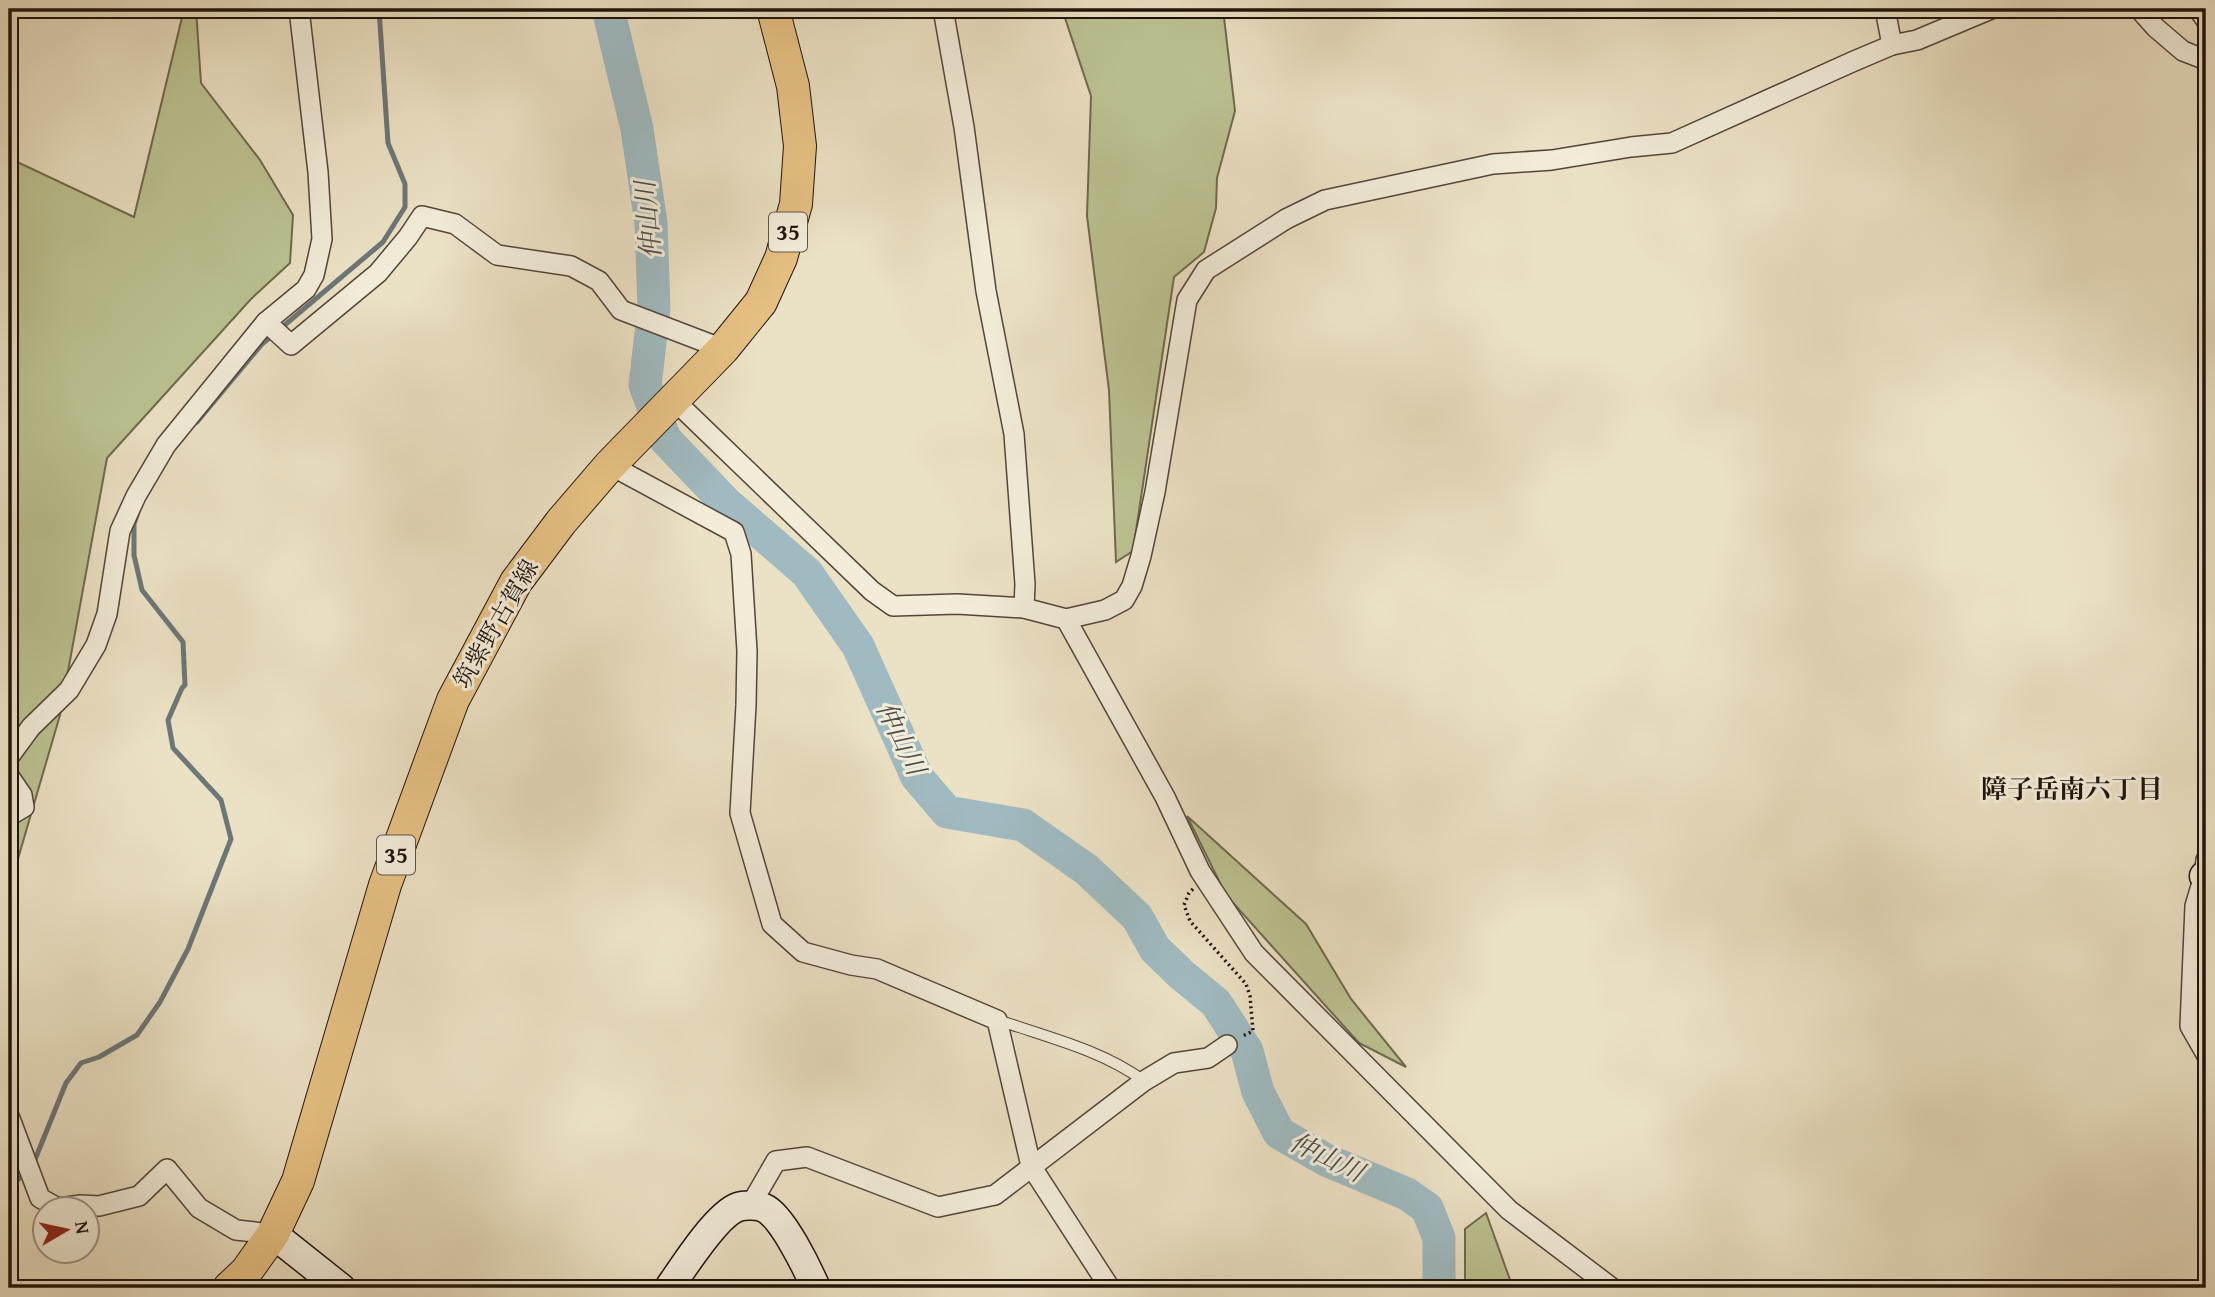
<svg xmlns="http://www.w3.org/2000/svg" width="2215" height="1297" viewBox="0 0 2215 1297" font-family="'Gentium Book Plus','Noto Serif JP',serif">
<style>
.green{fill:#bcc291;stroke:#6e6a4e;stroke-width:2}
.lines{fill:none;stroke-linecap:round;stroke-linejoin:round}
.stream{stroke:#6c7778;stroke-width:5}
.river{stroke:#9fbac0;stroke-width:33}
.lane-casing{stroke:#52463a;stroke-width:12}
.street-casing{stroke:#52463a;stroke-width:22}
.secondary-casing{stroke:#1f130c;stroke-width:31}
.primary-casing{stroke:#1f130c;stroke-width:34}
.path{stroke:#1f130c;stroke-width:3.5;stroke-dasharray:2 3.5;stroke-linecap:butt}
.lane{stroke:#f2ecd9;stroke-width:10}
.street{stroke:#f2ecd9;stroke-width:19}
.secondary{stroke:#f2ecd9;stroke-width:28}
.primary{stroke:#e6c082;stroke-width:32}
.labels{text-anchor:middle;stroke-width:6;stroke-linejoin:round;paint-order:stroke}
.shield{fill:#f2ecd9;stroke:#5e544a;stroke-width:2}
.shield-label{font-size:23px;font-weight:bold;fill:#1f130c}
.street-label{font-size:24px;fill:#1f130c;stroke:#f2ecd9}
.water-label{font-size:26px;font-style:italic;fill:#4c4d4b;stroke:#f2ecd9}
.neighbourhood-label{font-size:26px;font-weight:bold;fill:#1f130c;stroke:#f2ecd9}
</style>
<rect width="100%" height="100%" fill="#ebe1c4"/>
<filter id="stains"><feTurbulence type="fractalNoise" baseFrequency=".00286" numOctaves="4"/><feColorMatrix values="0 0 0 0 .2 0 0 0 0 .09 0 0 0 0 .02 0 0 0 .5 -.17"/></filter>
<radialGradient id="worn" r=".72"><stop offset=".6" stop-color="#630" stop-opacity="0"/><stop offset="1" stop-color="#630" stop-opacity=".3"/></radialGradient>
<g class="green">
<polygon points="184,9 196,9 201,83 260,160 293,215 290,263 251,299 107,458 60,715 15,869 9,896 9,158 134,217"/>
<polygon points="1062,9 1223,9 1235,111 1217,178 1216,208 1204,252 1174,277 1133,551 1116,562 1109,390 1087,216 1091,96"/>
<polygon points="1187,816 1306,924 1351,999 1406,1067 1359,1043 1226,895"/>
<polygon points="1486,1213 1513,1288 1465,1288 1465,1229"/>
</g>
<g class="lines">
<g class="stream">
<polyline points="280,329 383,242 405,207 405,184 388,143 379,9"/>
<polyline points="197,422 262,344 273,335"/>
<polyline points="34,1162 66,1083 81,1063 99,1057 137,1035 160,1002 188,949 231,839 221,800 173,748 168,720 182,688 185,685 183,642 142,590 134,555 134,524 137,515"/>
<polyline points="9,1186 20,1178 25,1173"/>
</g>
<polyline class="river" points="608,9 637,129 651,223 654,308 645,385 665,439 725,502 807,573 858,646 917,777 947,812 1023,825 1086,869 1137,917 1155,949 1182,975 1216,1003 1247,1051 1258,1092 1279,1133 1326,1160 1407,1194 1427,1208 1439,1238 1439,1288"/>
<defs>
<path id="lane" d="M998,1020C1047,1037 1102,1050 1144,1081"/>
<g id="street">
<polyline points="943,9 964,127 986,291 1014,434 1025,584 1024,608"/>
<polyline points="1885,9 1892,45"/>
<polyline points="2139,9 2156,28 2183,51 2206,60"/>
<polyline points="2198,9 2206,20"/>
<polyline points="266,322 291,345 378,273 408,237 422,216 455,224 497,255 571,266 599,281 621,310 723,349"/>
<polyline points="674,400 872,591 893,606 957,604 1024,608 1066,619 1105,610 1124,600 1132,586 1141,556 1155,492 1187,300 1206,270 1286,219 1325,200 1493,164 1552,160 1631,147 1672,143 1852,62 1892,45 1917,40 1991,9"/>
<polyline points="610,465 734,532 741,554 747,651 746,705 740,813 772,924 803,952 851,965 877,969 997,1020 1031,1166 1110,1288"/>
<polyline points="1066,619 1165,797 1200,871 1254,953 1509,1210 1612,1288"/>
<polyline points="9,757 31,727 69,690 96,645 107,614 120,531 136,496 166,445 266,322 306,289 314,275 322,239 318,172 299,9"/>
<polyline points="9,776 22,795 24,807 9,816"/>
<polyline points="2206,860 2204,876 2195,906 2190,1026 2206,1054"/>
<polyline points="9,1116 40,1198 58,1208 81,1205 99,1206 139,1196 167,1169 199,1208 236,1230 273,1234"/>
<polyline points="750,1206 776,1161 807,1157 938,1207 995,1195 1144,1081 1174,1063 1208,1058 1227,1045"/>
</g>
<g id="secondary">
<polyline points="2204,876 2206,877"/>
<polyline points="273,1234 341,1288"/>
<path d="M669,1288C682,1269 717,1214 738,1207C744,1205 758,1205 764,1208C782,1215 808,1270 816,1288"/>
</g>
<polyline id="primary" points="229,1288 246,1272 273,1234 298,1181 385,885 453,700 516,582 561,522 610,465 723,349 761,302 781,258 796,204 800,146 793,86 773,9"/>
</defs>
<use href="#lane" class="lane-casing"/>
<use href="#street" class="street-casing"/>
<use href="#secondary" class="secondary-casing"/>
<use href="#primary" class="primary-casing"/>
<polyline class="path" points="1193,889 1189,893 1184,905 1190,921 1246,984 1250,996 1253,1031 1241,1037"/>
<use href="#lane" class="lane"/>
<use href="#street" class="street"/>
<use href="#secondary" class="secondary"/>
<use href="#primary" class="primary"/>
</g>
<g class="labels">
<g class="shield">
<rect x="769" y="212.5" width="38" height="39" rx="5"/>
<rect x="377" y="835.5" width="38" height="39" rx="5"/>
</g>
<g class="shield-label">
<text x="788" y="240">35</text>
<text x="396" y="863">35</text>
</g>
<g class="street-label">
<text transform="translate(496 624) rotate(-60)" y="8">筑紫野古賀線</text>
</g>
<g class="water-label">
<text transform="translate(648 220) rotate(-95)" y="9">仲山川</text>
<text transform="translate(901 738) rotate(64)" y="9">仲山川</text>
<text transform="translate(1327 1157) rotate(26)" y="9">仲山川</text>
</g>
<g class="neighbourhood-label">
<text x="2072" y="798">障子岳南六丁目</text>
</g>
</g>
<rect width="2215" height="1297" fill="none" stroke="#ebe1c4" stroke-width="35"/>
<rect x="10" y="10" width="2194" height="1276" fill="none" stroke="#1f130c" stroke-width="3.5"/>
<rect x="18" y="18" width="2180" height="1262" fill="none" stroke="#1f130c" stroke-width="2"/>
<g transform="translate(66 1230) rotate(81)"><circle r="33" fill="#f2ecd9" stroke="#9e9587" stroke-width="2"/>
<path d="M0-5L12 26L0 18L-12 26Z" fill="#8f2418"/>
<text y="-10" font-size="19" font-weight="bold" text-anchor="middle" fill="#1f130c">N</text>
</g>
<rect width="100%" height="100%" filter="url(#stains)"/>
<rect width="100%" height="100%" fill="url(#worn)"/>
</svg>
